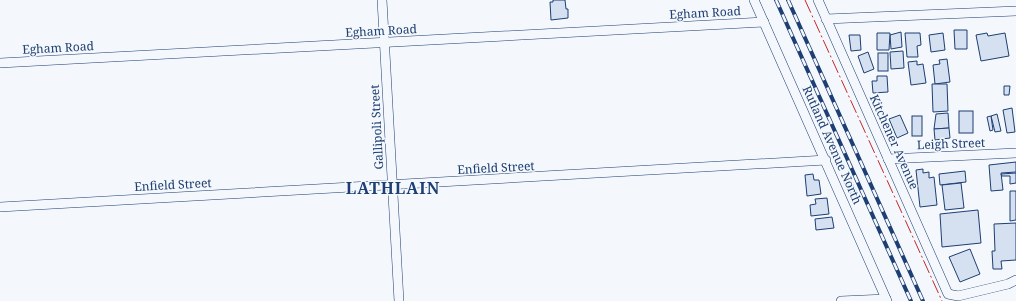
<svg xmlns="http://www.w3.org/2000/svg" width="1016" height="301" viewBox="0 0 1016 301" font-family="'Noto Serif',serif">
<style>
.building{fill:#d5e0f0;stroke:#1d3f73}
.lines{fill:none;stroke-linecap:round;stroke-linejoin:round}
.minor-casing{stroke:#1d3f73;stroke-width:10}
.minor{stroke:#f4f7fb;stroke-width:9}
.rail-casing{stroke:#1d3f73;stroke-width:4}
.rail{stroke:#f4f7fb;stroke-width:2.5;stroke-dasharray:8;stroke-linecap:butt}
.power{stroke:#c62828;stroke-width:1;stroke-dasharray:14 3 2 3;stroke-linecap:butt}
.labels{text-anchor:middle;stroke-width:3;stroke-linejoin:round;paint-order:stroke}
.street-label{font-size:12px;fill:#1d3f73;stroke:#f4f7fb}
.district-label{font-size:16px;font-weight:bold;letter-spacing:1px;fill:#1d3f73;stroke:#f4f7fb}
</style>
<rect width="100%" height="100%" fill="#f4f7fb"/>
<g class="building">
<polygon points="553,0 565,0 566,9 568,9 568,18 551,20 550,2 553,2"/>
<polygon points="954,30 967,30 967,49 955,49"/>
<polygon points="901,32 902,47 891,49 890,35"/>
<polygon points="877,33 890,33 889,50 877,50"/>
<polygon points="905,33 920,33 921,45 917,46 918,57 907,57"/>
<polygon points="943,33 945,50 931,52 929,35"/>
<polygon points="987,33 988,36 1005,33 1009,56 981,61 976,35"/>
<polygon points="849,35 860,35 861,50 851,51"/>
<polygon points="903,51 904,68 891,69 890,52"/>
<polygon points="868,52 874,69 864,73 858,56"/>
<rect x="878" y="53" width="10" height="18"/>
<polygon points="947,59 950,82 935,84 933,65 940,64 939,60"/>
<polygon points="917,61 917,65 923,64 926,83 911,85 908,62"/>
<polygon points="877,76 887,76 888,92 873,93 872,81 877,81"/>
<polygon points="932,84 947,84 948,111 933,112"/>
<polygon points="1004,86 1010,86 1009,95 1004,95"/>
<polygon points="1012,108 1015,132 1007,133 1003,110"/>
<rect x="959" y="111" width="14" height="22"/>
<polygon points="948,113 949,128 934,129 936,114"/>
<polygon points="997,114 1001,131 995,132 991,116"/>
<polygon points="900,115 908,133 897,138 889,119"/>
<rect x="912" y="116" width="10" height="20"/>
<polygon points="991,116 993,130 990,131 987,117"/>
<polygon points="949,128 950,138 935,140 934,129"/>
<polygon points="1016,162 1016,172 1001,173 1003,190 991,191 989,165"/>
<polygon points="923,169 923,173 929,172 929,178 934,177 937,205 920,207 916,170"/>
<polygon points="965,171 966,182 940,185 939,174"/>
<polygon points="1016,173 1016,183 1010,184 1010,176 1002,176 1001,174"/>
<polygon points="813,174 814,180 819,180 821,194 807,196 805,175"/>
<polygon points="849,177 857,193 851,195 843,180"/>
<polygon points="961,183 964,208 945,210 942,185"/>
<polygon points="1010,191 1016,191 1016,220 1010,221"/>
<polygon points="827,198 829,214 811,216 810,205 816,204 815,199"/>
<polygon points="978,210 981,243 942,247 940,214"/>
<polygon points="832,217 834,228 816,230 815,219"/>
<polygon points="1016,223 1016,260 1001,261 1002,269 993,269 992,251 995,251 994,224"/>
<polygon points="970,249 980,274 960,282 949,257"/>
</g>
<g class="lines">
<defs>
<g id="minor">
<polyline points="382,0 399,301"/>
<polyline points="754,0 887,301"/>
<polyline points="818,0 948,294 958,296 1008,284 1016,280"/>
<polyline points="826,19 1016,11"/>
<polyline points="0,63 764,22"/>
<polyline points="888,159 1016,153"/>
<polyline points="0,207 826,160"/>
<polyline points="841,301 886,299"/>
</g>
</defs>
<use href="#minor" class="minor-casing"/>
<use href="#minor" class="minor"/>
<defs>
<g id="rail">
<polyline points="776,0 911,301"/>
<polyline points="788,0 923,301"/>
</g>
</defs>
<use href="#rail" class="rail-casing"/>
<use href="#rail" class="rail"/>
<polyline class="power" points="805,0 942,301"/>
</g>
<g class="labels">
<g class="street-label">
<text transform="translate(705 13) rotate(-3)" y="4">Egham Road</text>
<text transform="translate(381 31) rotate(-3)" y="4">Egham Road</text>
<text transform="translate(58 48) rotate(-3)" y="4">Egham Road</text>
<text transform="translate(377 127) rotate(-93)" y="4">Gallipoli Street</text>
<text transform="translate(894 142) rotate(66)" y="4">Kitchener Avenue</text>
<text transform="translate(951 144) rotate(-2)" y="4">Leigh Street</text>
<text transform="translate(832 145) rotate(66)" y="4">Rutland Avenue North</text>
<text transform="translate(496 168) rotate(-3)" y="4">Enfield Street</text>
<text transform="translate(173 185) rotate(-3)" y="4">Enfield Street</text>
</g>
<g class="district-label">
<text x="393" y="194">LATHLAIN</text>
</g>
</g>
</svg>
